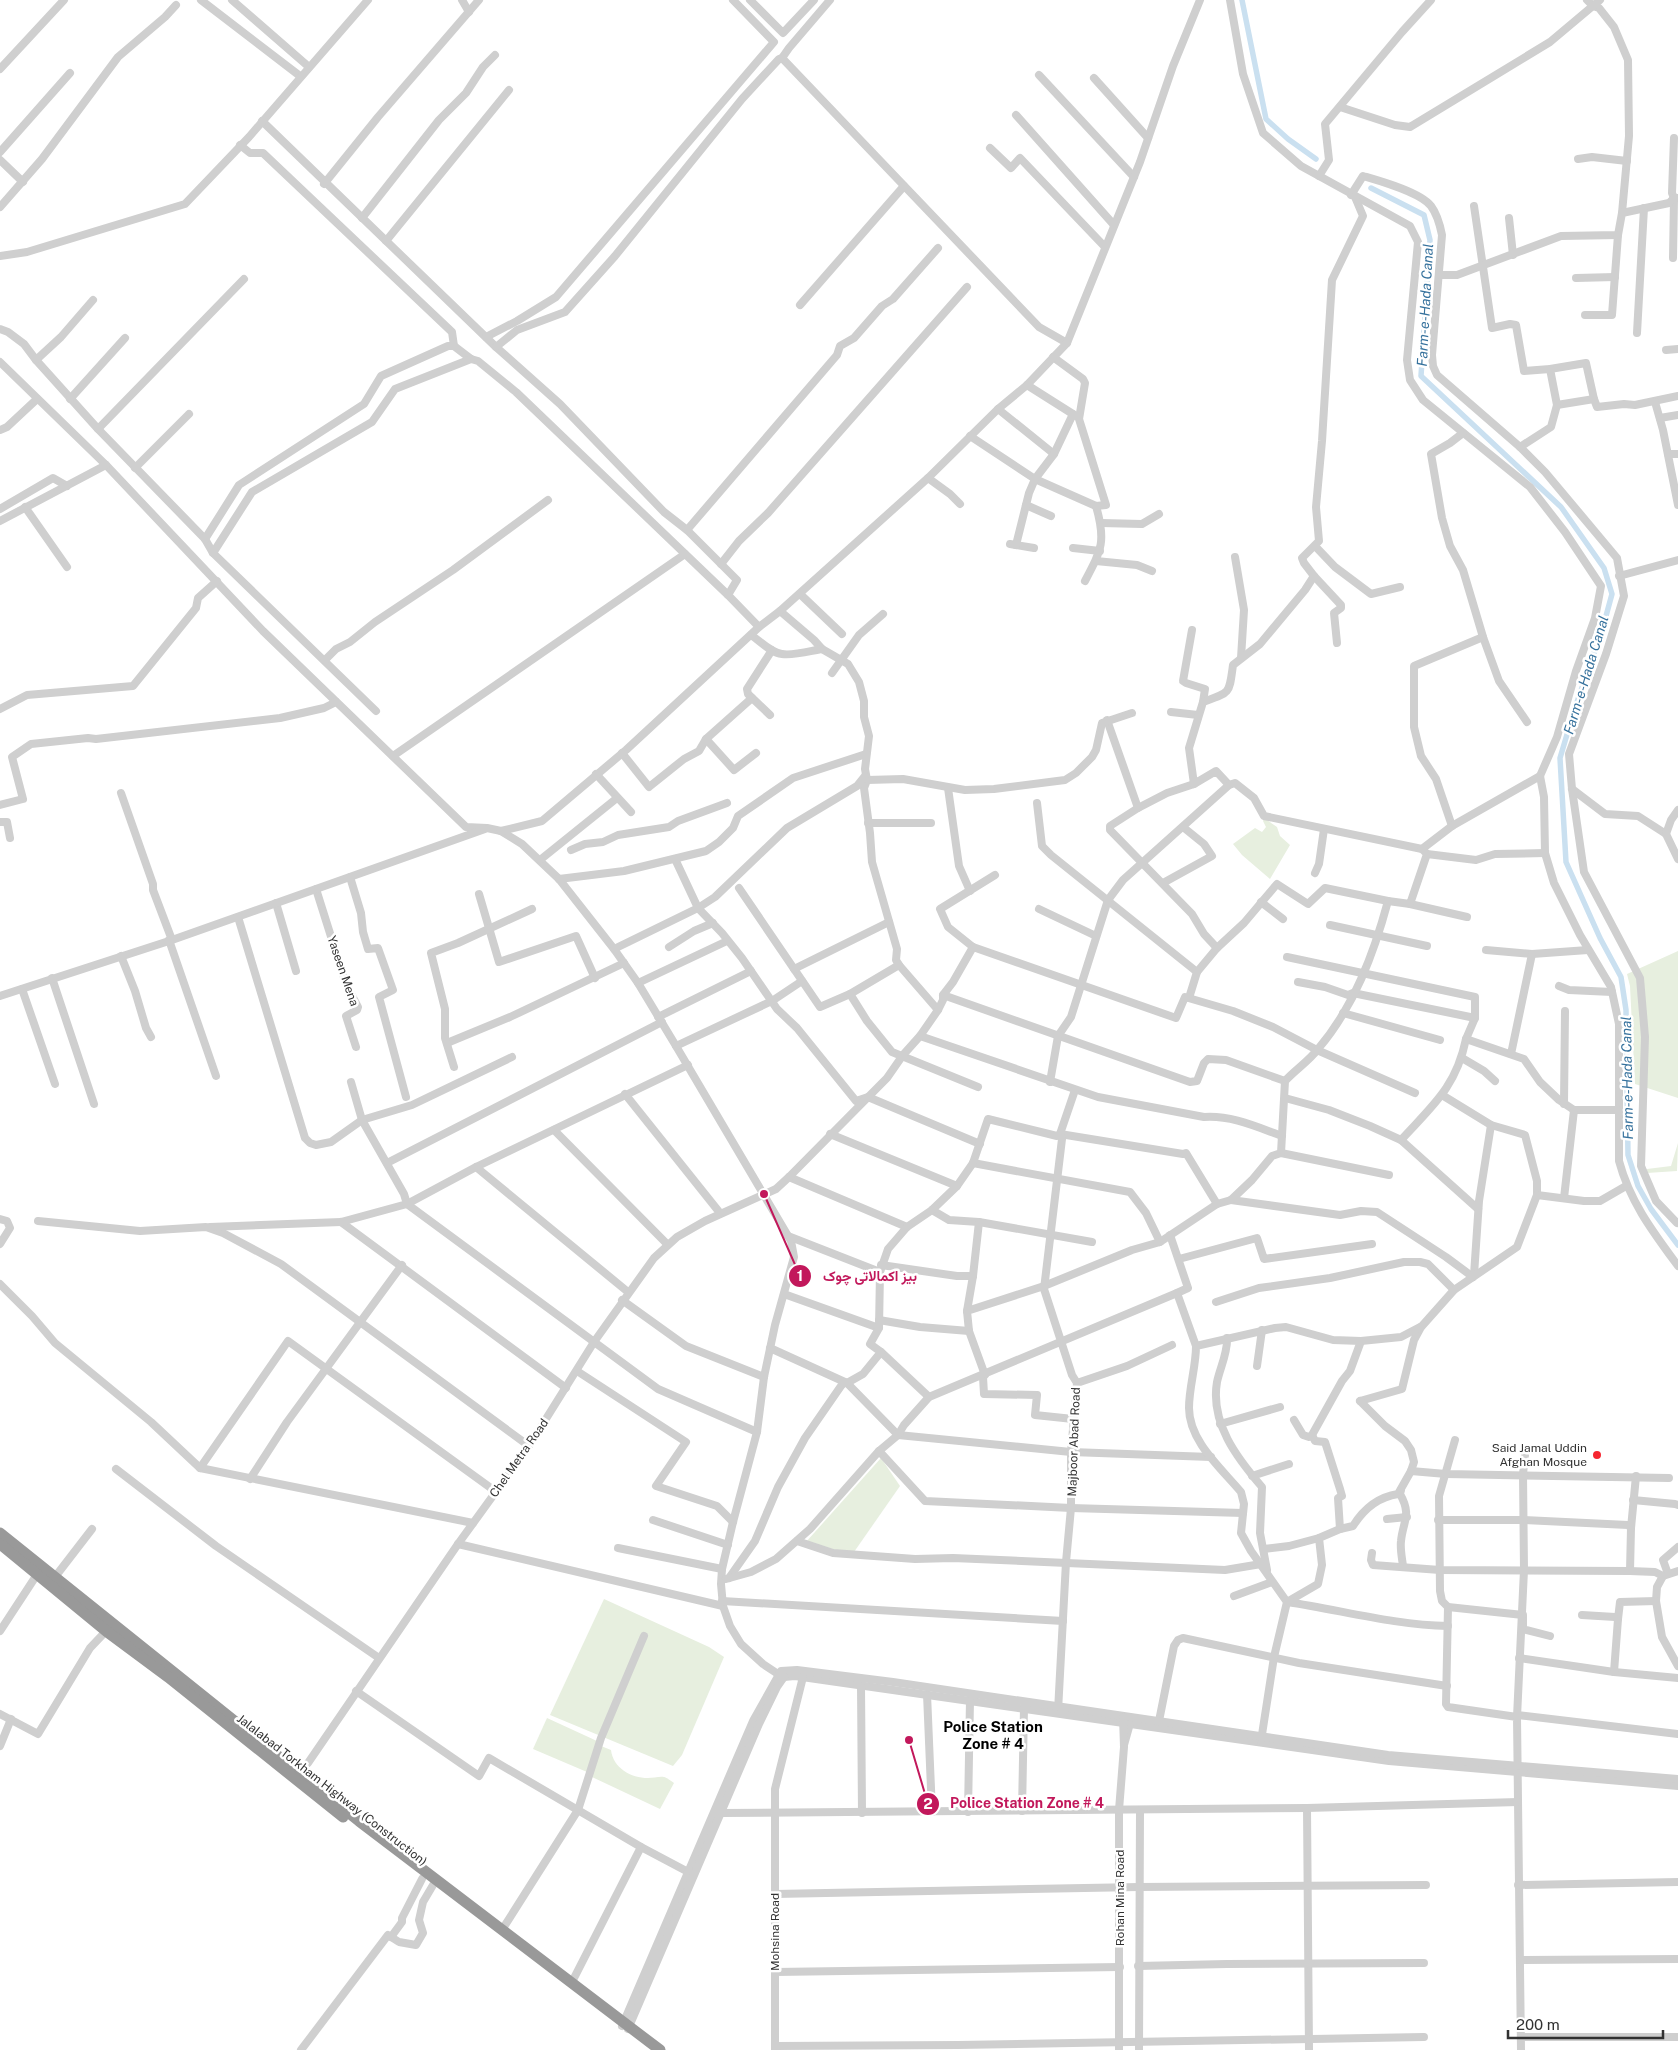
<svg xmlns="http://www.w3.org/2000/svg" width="1678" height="2050" viewBox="0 0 1678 2050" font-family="'Public Sans',Vazirmatn,sans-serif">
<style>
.green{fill:#e7efdf}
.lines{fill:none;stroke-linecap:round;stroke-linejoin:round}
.canal{stroke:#cae0f0;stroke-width:5.5}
.minor{stroke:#cfcfcf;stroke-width:8}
.highway{stroke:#999;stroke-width:11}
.poi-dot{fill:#f62630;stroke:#fff;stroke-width:2}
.labels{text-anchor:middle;stroke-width:5;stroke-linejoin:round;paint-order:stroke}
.street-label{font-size:12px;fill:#323232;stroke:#fff}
.poi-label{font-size:12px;fill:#323232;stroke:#fff;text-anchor:end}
.water-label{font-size:14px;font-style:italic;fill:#36729d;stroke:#fff}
.quarter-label{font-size:15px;font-weight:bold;fill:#000;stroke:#fff}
.leader{fill:none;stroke:#c2185b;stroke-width:2}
.callout-dot{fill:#c2185b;stroke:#fff;stroke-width:2}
.mark-label{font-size:15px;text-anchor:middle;font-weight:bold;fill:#fff}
.callout-label{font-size:14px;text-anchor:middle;font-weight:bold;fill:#c2185b;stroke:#fff;stroke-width:5;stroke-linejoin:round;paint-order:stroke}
</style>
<rect width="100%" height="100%" fill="#fff"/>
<g class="green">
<polygon points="1264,818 1277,827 1280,836 1290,845 1270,879 1242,855 1233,844 1255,828 1262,832 1266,827 1263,821"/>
<polygon points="1678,951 1678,1098 1635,1084 1630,986 1627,974"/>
<polygon points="1678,1143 1677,1171 1647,1173 1647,1169 1671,1166"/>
<polygon points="881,1458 900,1486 854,1552 834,1551 806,1542"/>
<polygon points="604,1599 709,1647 724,1657 682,1755 673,1766 550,1715"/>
<polygon points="547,1718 597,1741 587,1772 533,1749"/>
<path d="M601,1746L611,1750C613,1768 631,1778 648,1778C653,1778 660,1776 664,1777C666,1777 671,1781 674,1783L660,1809L592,1777Z"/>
</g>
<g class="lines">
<g class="canal">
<polyline points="1242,0 1266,119 1288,139 1316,159"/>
<polyline points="1371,188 1424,215 1430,240 1421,376 1561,507 1604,568 1612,594 1603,627 1574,711 1560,758 1566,862 1600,938 1621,977 1626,1010 1628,1155 1638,1186 1651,1209 1678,1245"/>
</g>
<g class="minor">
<polyline points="201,0 300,76"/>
<polyline points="232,0 309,67"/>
<polyline points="462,0 469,12"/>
<polyline points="750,0 783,33 814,0"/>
<path d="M1230,0L1243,74L1263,133L1301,166L1410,226L1418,242L1407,360L1410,380L1423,400L1530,487L1565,532L1601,586L1595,618L1576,671L1557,737L1540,776L1544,797L1545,853L1554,883L1580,935L1611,987L1619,1024V1161C1630,1202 1653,1232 1678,1266"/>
<polyline points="1587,0 1593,6 1599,8 1614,27 1628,60 1629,136 1622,213"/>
<polyline points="782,58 1039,327 1067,343"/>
<polyline points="0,69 64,0"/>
<polyline points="1039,75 1134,177"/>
<polyline points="1094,78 1148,138"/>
<polyline points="1340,107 1395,125 1410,127 1550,42 1600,0"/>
<polyline points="1016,115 1114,225"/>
<polyline points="262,121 496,347 560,404 664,512 687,530 737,580 728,595"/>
<polyline points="240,145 250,153 263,153 452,332 454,346"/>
<polyline points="990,148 1011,168 1020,158 1105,247"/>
<polyline points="0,152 70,73"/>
<polyline points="1578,159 1592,157 1627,161"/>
<polyline points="0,160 23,182"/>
<polyline points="1319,176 1329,160 1325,124 1402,32 1431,0"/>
<polyline points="324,184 378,117 479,0"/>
<path d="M1351,195L1363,176C1380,181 1420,192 1431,206C1437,214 1440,225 1442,235L1432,355L1433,366L1437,375L1520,447L1545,472L1617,558L1624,596L1606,654L1569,754L1572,789L1584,872L1640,978L1645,1037L1641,1166L1656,1201L1677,1223"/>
<polyline points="1474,206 1492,328 1510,324 1516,325 1524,371 1550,369 1586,363 1594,399 1557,405"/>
<polyline points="0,207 42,159 118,57 165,17 176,5"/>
<polyline points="362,218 439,120 466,93 483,67 495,55"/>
<polyline points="1509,218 1513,255"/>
<polyline points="386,241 509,90"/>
<polyline points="0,256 27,252 185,204 249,137 368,0"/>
<polyline points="1673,258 1674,198 1672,193 1674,138"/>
<polyline points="1440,275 1457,275 1561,236 1618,235 1622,213 1669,203 1674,198 1678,198"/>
<polyline points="1576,278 1615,277"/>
<polyline points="800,305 904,186"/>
<polyline points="1585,315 1612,315 1618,235"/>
<polyline points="0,329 8,332 24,344 36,360 98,429 205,539 213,553 376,711"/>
<polyline points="1637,333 1644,208"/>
<polyline points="486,337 517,321 556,297 774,42 733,0"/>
<polyline points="496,347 517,330 565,312 615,256 742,99 779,59 782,58 789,48 830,0"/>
<polyline points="1666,350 1678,349"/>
<polyline points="36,360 61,337 93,300"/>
<polyline points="0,362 106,465 263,631 466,827 487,828 501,831 522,844 559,879 614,949 638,983 676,1046 791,1241 794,1257 775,1325 764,1377 757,1432 733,1522 722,1569 721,1584 723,1606 730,1626 741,1644 763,1664 778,1674 784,1677 795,1676 1389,1761 1678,1786"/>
<polyline points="1027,385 1076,416"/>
<polyline points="70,399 125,338"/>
<polyline points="1594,399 1597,407 1624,404 1635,405 1678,396"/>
<polyline points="1655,402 1663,430 1678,505"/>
<polyline points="998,409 1054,454"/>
<polyline points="1660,418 1678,415"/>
<polyline points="98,429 244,279"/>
<polyline points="0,430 7,427 37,399"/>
<polyline points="1463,433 1450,443 1431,454 1442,518 1450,546 1463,570 1483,637 1499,681 1527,722"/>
<polyline points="970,436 1035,479 1096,506 1106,505 1079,419 1085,383 1083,379 1053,357"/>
<polyline points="1520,447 1551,427 1557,405 1550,369"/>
<polyline points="1668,454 1678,454"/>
<polyline points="135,468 189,414"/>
<polyline points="928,478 950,494 960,504"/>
<polyline points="1026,505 1051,516"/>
<polyline points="25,507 67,567"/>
<polyline points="0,509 53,478 67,486"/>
<polyline points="0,521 106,465"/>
<polyline points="1101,523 1142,524 1159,514"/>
<polyline points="687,530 837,355 840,346 854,338 882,306 893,299 938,248"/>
<polyline points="205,539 239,485 364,404 381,376 448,346 454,346 471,359 478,361 516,392 728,595 759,627"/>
<polyline points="1010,544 1034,548"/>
<polyline points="1016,545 1029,493 1035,479 1054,454 1073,414"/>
<polyline points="1315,546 1335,567 1371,594 1400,587"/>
<polyline points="1073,548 1100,551"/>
<polyline points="213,553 252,492 372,422 395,389 471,359"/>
<polyline points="1235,557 1244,610 1241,658"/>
<polyline points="1096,561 1137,565 1152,571"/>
<polyline points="721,564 739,541 768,513 967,287"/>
<polyline points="1314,576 1341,605 1341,608 1334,613 1337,643"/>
<polyline points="1619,576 1678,560"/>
<path d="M1085,581C1102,549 1106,541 1096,506"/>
<polyline points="800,594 842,634"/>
<polyline points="780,611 814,640 822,649"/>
<polyline points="1192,630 1183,681 1186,683 1205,689 1203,702"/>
<path d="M751,635C760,641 771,653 782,654C793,656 810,651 822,649L848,664L859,682L864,701V717L869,736L865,769L867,780L864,788L870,833L872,862L897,949L896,960L899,965L938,1010"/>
<polyline points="325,660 336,649 350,642 375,622 453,570 548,500"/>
<polyline points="832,673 859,635 883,614"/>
<polyline points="0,709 27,695 133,686 196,608 198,598 217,581"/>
<polyline points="1171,712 1198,715"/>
<polyline points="770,715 748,694 747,689 772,650"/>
<polyline points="1107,720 1138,808"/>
<polyline points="706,739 734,770 756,753"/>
<polyline points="622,753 649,787 684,759 699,751 706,739 752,698"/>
<polyline points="393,756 685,554"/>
<polyline points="596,774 631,812"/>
<polyline points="867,780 903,779 965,790 994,789 1065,780 1076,773 1092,757 1096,750 1102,723 1132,713"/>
<polyline points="1194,784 1167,793 1138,808 1110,826 1110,830 1192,914 1204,934 1217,948"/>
<path d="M1229,785L1216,771L1194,784L1189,748L1203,702C1231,692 1229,694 1233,665L1260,644L1305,590L1314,576L1304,563L1302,558L1319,541L1316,507L1322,441L1332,280L1363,216L1355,197"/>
<polyline points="948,788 959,866 970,891"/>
<polyline points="1572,789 1605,814 1638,816 1666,834"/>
<polyline points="121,793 153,884 153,890 172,940"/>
<polyline points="1037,803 1042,846 1051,855 1197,972"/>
<polyline points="0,805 23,799 12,757 31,744 88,738 96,739 280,718 324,708 336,702"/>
<polyline points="1678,810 1671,820 1666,834 1678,859"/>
<polyline points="0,822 7,822 10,838"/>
<polyline points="868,823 931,823"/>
<polyline points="1452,826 1436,779 1421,756 1414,727 1414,666 1483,637"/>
<polyline points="501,831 542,821 626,750 759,627 780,611 928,478 998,409 1027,385 1067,343 1140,162 1173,66 1200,0"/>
<polyline points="571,850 585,844 603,842 618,835 669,827 678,821 727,803"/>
<polyline points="1427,854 1476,860 1495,854 1545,853"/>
<polyline points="675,859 698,908 722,933 742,958 777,1009 797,1028 856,1101 868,1097 980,1144"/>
<polyline points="540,860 617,798"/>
<polyline points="1315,873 1319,864 1324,829"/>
<polyline points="995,875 940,909 948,927 973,947 1176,1018 1185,997 1233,1011 1273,1027 1317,1050 1415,1093"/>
<polyline points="350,877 361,913 363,932 368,949 378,948 393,990 379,997 406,1097"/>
<polyline points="559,879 624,871 706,851 719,842 733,828 738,816 793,778 866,754"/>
<polyline points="1163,883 1212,856 1204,844 1183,827"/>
<polyline points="739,888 820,1007 850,994 899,965"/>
<polyline points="316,889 346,984 358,1007 357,1010 346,1016 356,1047"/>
<polyline points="479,894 499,962 576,936 595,978"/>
<polyline points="1261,902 1283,919"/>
<polyline points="276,903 296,971"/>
<polyline points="1410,904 1467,917"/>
<polyline points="1039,909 1096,936"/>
<polyline points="238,917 305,1138 310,1143 316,1145 331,1142 362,1120 412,1105 512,1057"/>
<polyline points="1330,925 1427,946"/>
<polyline points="169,940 216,1076"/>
<polyline points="669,947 694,931 713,923"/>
<polyline points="614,949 698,908 715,897 787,828 857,786 865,776"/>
<polyline points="1486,950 1532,954 1588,950"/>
<polyline points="121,956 135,991 146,1028 151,1037"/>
<polyline points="1287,957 1475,997 1475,1018 1466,1039 1524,1059 1540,1082 1559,1100 1574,1110 1619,1110"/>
<polyline points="794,969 889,922"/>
<polyline points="52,978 94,1104"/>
<polyline points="1298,982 1325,987 1348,995 1353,993 1475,1018"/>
<polyline points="638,983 727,941"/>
<polyline points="1559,986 1569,990 1612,992"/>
<polyline points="22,989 55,1084"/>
<polyline points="850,994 867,1021 892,1052 978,1087"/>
<polyline points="943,995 1190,1082 1197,1081 1204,1063 1208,1059 1226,1060 1285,1081"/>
<polyline points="0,996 172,940 485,829"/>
<polyline points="1189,998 1197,972 1217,948 1244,923 1277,884 1308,904 1325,888 1388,901"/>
<polyline points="1343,1013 1440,1040"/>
<polyline points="658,1017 751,971"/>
<path d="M920,1036L1098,1097L1204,1117C1231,1115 1257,1127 1282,1136"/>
<polyline points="447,1043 510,1017 624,963"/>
<polyline points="676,1046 772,1001 802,981"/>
<polyline points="1511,1054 1532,954"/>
<polyline points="1462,1058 1484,1071 1495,1081"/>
<polyline points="454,1067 445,1038 445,1009 431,953 458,943 532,909"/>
<polyline points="351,1082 362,1120 404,1194 407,1204 658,1389 757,1432"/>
<polyline points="1050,1082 1058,1036 1071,1017 1108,900 1123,880 1229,785 1235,783 1254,798 1264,816 1422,849"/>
<polyline points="625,1094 720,1213"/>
<polyline points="1442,1095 1491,1125 1525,1135 1537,1181 1537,1195 1584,1201 1600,1201 1626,1186"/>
<polyline points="1285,1098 1329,1110 1370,1126 1401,1140 1478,1209"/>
<polyline points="1564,1104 1565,1011"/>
<polyline points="554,1130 667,1244"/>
<polyline points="830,1134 957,1186"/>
<path d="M1401,1140C1433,1105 1456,1087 1466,1039"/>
<polyline points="1281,1153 1389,1175"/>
<polyline points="387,1163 662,1022"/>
<polyline points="973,1163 1130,1192 1146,1213 1160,1242"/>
<polyline points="476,1167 628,1292"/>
<polyline points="789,1177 907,1227"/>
<polyline points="1564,1198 1574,1110"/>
<polyline points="1231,1200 1340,1215 1361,1211 1377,1212 1446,1257 1473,1277"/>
<polyline points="932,1210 949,1220 979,1222 1092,1242"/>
<polyline points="0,1219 7,1221 10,1228 0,1244"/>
<polyline points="38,1221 140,1231 206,1227 223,1233 281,1264 529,1446"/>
<polyline points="341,1222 566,1388"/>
<polyline points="210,1227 341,1222 407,1204 476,1167 688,1065"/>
<polyline points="1170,1235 1188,1288 1177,1293"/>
<polyline points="788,1236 880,1272"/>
<polyline points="1179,1259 1257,1238 1264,1259 1372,1244"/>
<polyline points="881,1265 957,1276 973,1276"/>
<polyline points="1474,1275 1479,1201 1491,1125"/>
<polyline points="0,1284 32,1316 55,1343 151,1422 200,1468 473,1523"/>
<polyline points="784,1294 879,1328"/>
<polyline points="622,1300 686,1346 764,1377"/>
<polyline points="1216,1302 1259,1288 1330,1278 1404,1262 1420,1262 1428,1264 1454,1290"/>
<polyline points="967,1311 973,1276 979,1222"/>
<polyline points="879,1320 920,1327 969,1331"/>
<path d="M1227,1338C1228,1352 1220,1368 1217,1382C1210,1423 1237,1458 1262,1487L1260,1533L1267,1570"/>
<polyline points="770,1348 847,1383 898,1435 1071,1452 1211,1457"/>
<polyline points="881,1352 929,1397"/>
<polyline points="1257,1366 1262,1330"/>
<polyline points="577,1371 686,1442 656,1486 717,1506 733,1522"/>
<polyline points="1077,1383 1127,1366 1172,1345"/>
<polyline points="1360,1401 1402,1389 1414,1340 1421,1327"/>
<path d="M1073,1419L1035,1415L1037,1395L984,1394L983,1377L985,1375L969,1331L967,1311L1044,1286L1132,1250L1160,1242L1217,1204L1231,1200L1252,1180L1272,1156L1281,1153L1285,1081C1295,1070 1309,1061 1318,1049C1354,1007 1374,953 1388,901L1410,904L1427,854L1422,849L1452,826L1540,776"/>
<polyline points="1294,1420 1303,1435 1309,1437 1312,1435 1342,1381 1350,1371 1361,1341"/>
<polyline points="1220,1424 1280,1407"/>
<polyline points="1312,1435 1315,1441 1325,1442 1340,1489 1342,1496 1338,1498 1340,1529"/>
<polyline points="1455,1440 1439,1496 1440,1591 1442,1601 1448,1607 1446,1704 1448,1707 1517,1717 1521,2050"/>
<polyline points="879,1451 925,1501 1071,1508 1243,1513"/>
<polyline points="200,1468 288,1341 495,1491"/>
<polyline points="116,1469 216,1546 379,1658"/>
<polyline points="1411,1471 1446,1474 1669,1478"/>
<polyline points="1252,1476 1289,1464"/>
<polyline points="250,1479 287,1422 402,1265"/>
<path d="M1401,1490L1400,1494C1412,1515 1403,1521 1401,1541C1400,1549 1402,1558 1403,1566"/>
<polyline points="1633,1500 1675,1504 1678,1505"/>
<polyline points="1387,1519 1407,1517"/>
<polyline points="653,1520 728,1545"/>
<polyline points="1438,1520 1523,1520 1628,1525 1631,1528 1630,1571"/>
<polyline points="1631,1528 1636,1476"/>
<polyline points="797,1541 833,1553 915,1559 953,1558 1225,1570 1261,1564"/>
<polyline points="458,1544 723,1606"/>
<polyline points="618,1548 722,1569"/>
<polyline points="1264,1549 1289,1546 1319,1538"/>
<polyline points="1372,1553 1371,1560 1373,1565 1440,1570 1630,1571 1655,1572 1663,1576 1678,1571"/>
<polyline points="1668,1574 1663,1560 1678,1547"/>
<polyline points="1663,1576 1657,1587 1656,1601 1662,1637 1678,1666"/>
<polyline points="55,1577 92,1529"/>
<polyline points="729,1578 755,1541 778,1487 805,1438 841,1386 845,1382 847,1383 863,1374 881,1352 870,1344 879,1328 880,1272 888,1249 907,1227 932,1210 957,1186 973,1163 988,1119 1057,1136 1060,1134 1183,1154 1186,1153 1217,1204"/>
<polyline points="726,1579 751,1572 776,1559 810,1529 879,1451 898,1435 904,1425 929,1397 1177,1293 1196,1346"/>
<polyline points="1234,1596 1272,1582"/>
<polyline points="722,1601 1063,1621"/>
<path d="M1287,1602L1318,1584L1322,1565L1319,1538L1340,1529L1353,1526C1363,1510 1378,1497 1398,1494L1411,1471L1414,1462L1411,1450L1405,1441L1385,1426L1360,1401"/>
<path d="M1287,1602C1341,1610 1394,1625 1448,1626"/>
<polyline points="1448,1607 1523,1615 1523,1629 1550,1636"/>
<polyline points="1582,1615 1615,1617 1618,1619 1620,1602 1656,1601"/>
<polyline points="0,1631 38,1573"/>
<polyline points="1519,1658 1614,1672 1678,1678"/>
<polyline points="1614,1672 1618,1619"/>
<polyline points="861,1685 862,1813"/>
<polyline points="356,1691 479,1776 489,1758 641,1847"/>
<polyline points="927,1694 932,1812"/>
<polyline points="1058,1711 1066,1562 1071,1508 1071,1452 1077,1383 1072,1375 1044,1289 1062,1139 1060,1134 1075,1090"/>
<polyline points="0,1714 38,1734 90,1648 109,1628"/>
<polyline points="1517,1715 1678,1734"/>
<polyline points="1517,1717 1524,1570 1523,1474 1525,1455"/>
<polyline points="1159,1721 1174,1646 1178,1640 1183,1638 1299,1663 1447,1686"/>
<path d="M1261,1741L1274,1657L1287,1602L1251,1551L1241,1533L1244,1504L1241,1492C1221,1468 1189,1441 1189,1408C1189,1387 1196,1367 1196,1346L1275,1328L1286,1327L1333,1340L1361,1341L1401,1337L1422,1326L1454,1290L1517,1247L1537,1195"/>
<polyline points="1124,1745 1131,1720"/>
<polyline points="0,1746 11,1719"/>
<polyline points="308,1763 458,1544 529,1446 594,1342 654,1258 677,1237 705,1221 776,1189 789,1177 887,1078 903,1055 920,1036 938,1010 943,1000 943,995 953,982 973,947"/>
<polyline points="1307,1808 1309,2050"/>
<polyline points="1022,1811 1024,1708"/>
<polyline points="968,1812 970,1700"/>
<polyline points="721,1813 1307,1808 1518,1802"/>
<polyline points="1518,1885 1678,1882"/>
<polyline points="775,1894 1139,1887 1426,1885"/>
<polyline points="502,1930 578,1810 601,1738 644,1636"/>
<polyline points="391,1937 402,1922 402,1918 422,1879"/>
<polyline points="1520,1960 1678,1959"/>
<polyline points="1138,1966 1227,1964 1424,1963"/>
<polyline points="775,1972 1120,1967"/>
<polyline points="572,1982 641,1847 692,1874"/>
<polyline points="622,2026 753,1721 781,1671 797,1670 893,1682 1388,1755 1678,1779"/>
<polyline points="628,2029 759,1724 777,1687 784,1677"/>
<polyline points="1521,2037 1678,2037"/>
<polyline points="775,2046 958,2045 1424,2037"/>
<polyline points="301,2050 388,1935 399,1942 416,1945 423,1933 419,1920 423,1902 436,1880"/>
<polyline points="775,2050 775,1789 803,1677"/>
<polyline points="1119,2050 1119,1810 1124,1747 1123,1717"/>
<polyline points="1139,2050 1140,1810"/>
</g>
<g class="highway">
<polyline points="0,1533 359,1821 660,2050"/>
<polyline points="0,1544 106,1631 168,1677 343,1817"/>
</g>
</g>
<circle class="poi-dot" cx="1597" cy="1455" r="5"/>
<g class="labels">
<g class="street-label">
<text transform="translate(343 971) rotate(71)" y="4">Yaseen Mena</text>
<text transform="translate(1074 1442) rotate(-88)" y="4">Majboor Abad Road</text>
<text transform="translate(519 1458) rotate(-55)" y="4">Chel Metra Road</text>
<text transform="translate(332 1790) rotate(38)" y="4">Jalalabad Torkham Highway (Construction)</text>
<text transform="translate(1120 1898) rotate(-90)" y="4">Rohan Mina Road</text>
<text transform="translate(775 1932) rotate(-90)" y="4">Mohsina Road</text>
</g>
<g class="poi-label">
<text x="1587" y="1452">Said Jamal Uddin<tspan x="1587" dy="14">Afghan Mosque</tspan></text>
</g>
<g class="water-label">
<text transform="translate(1425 305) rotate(-87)" y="5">Farm-e-Hada Canal</text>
<text transform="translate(1586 675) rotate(-73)" y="5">Farm-e-Hada Canal</text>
<text transform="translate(1627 1078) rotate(-91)" y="5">Farm-e-Hada Canal</text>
</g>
<g class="quarter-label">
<text x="993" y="1732">Police Station<tspan x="993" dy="17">Zone # 4</tspan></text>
</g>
</g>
<path class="leader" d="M764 1194L800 1276M909 1740L928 1804"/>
<g class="callout-dot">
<circle cx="764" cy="1194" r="5"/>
<circle cx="909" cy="1740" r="5"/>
<circle cx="800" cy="1276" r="12"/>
<circle cx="928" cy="1804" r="12"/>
</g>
<g class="mark-label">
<text x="800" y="1281">1</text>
<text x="928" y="1809">2</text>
</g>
<g class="callout-label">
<text x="870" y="1281">بیز اکمالاتی چوک</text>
<text x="1027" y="1808">Police Station Zone # 4</text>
</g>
<path d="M1508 2030v8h155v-8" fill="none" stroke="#323232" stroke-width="2.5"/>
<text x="1516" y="2030" font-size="15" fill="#323232" stroke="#ffffff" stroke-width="4" paint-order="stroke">200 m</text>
</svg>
